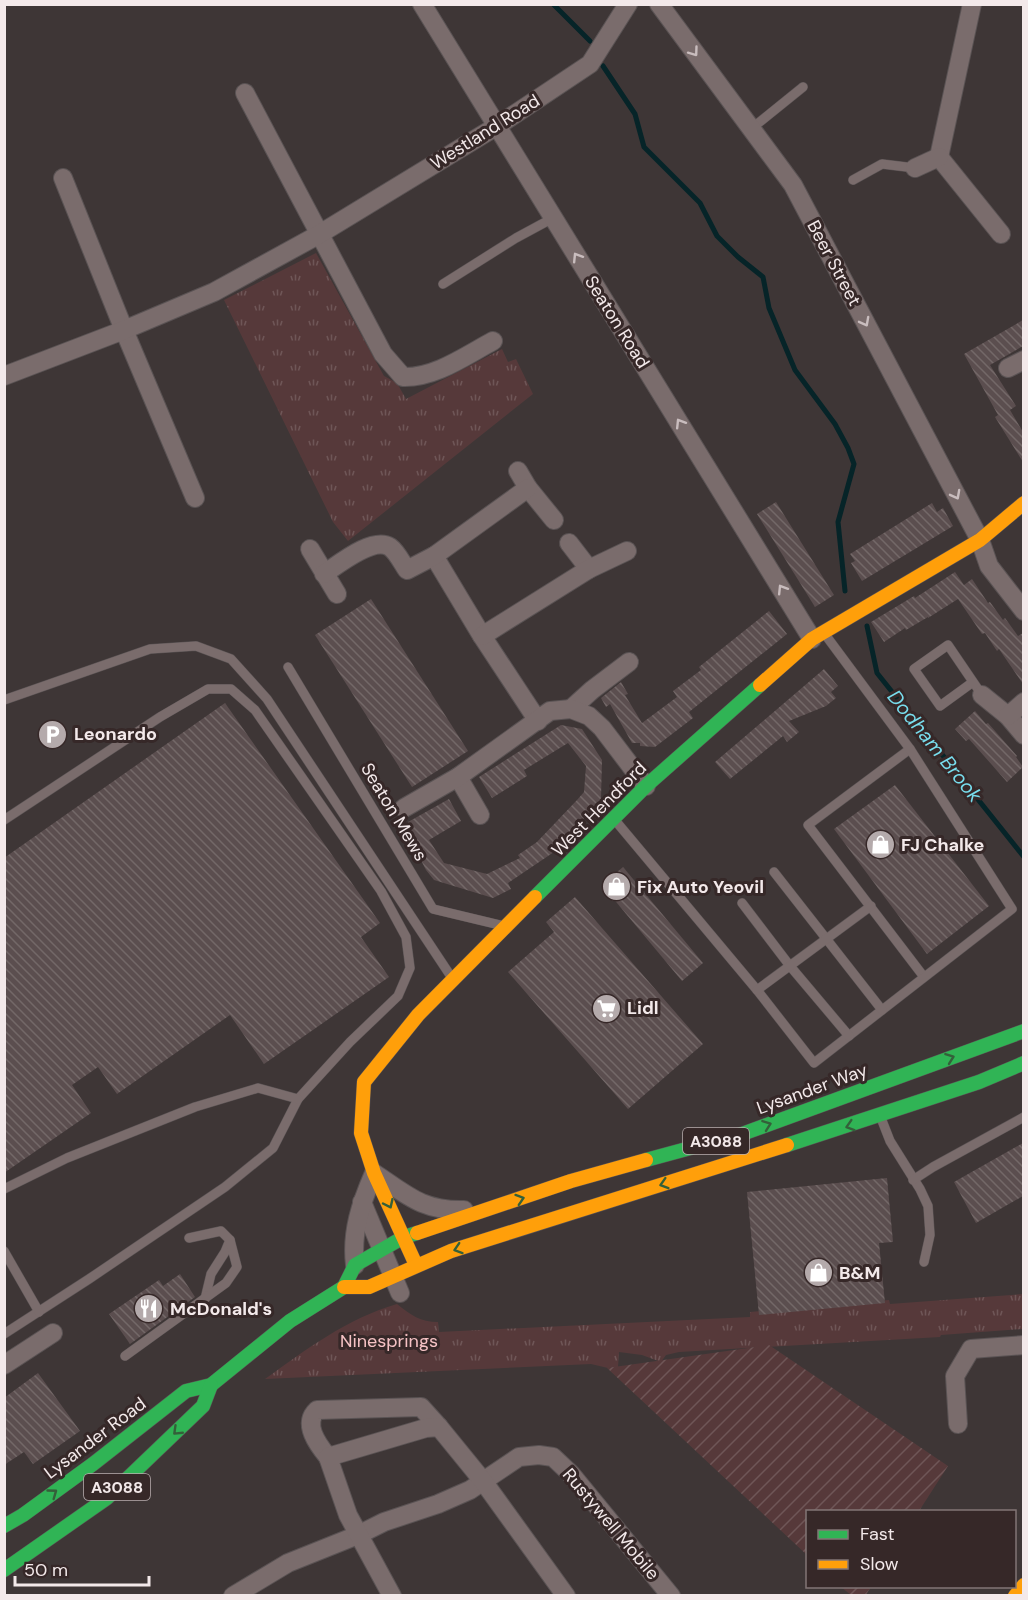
<svg xmlns="http://www.w3.org/2000/svg" width="1028" height="1600" viewBox="0 0 1028 1600" font-family="'DM Sans',sans-serif">
<style>
.grass{fill:url(#grass-tufts)}
.garden{fill:url(#garden-furrows)}
.lines{fill:none;stroke-linecap:round;stroke-linejoin:round}
.stream{stroke:#062428;stroke-width:5}
.building{fill:url(#building-back-hatch)}
.lane-casing{stroke:#5a5354;stroke-width:10}
.street-casing{stroke:#5a5354;stroke-width:20}
.fast-casing{stroke:#5a5354;stroke-width:15}
.slow-casing{stroke:#5a5354;stroke-width:15}
.lane{stroke:#7a6c6c;stroke-width:9}
.street{stroke:#7a6c6c;stroke-width:18}
.fast{stroke:#30b455;stroke-width:14}
.slow{stroke:#ff9f0a;stroke-width:14}
.oneway{stroke:#c9bdbe}
.oneway2{stroke:#34603a}
.labels{text-anchor:middle;stroke-width:6;stroke-linejoin:round;paint-order:stroke}
.shield{fill:#362828;stroke:#baafb0;stroke-width:1.5}
.shield-label{font-size:16px;font-weight:bold;fill:#f3e9ea}
.street-label{font-size:18px;fill:#f3e9ea;stroke:#362828}
.poi-label{font-size:18px;font-weight:bold;fill:#f3e9ea;stroke:#362828;text-anchor:start}
.park-label{font-size:18px;fill:#f5c2c4;stroke:#362828}
.water-label{font-size:20px;font-style:italic;fill:#78dded;stroke:#362828}
</style>
<defs>
<pattern id="grass-tufts" width="24" height="20" patternUnits="userSpaceOnUse" patternTransform="scale(1.5)"><rect width="24" height="20" fill="#56393a"/><path d="M3 7l-1-3M5 7V3M7 7l1-3M15 17l-1-3M17 17v-4M19 17l1-3" fill="none" stroke="#6f5657"/></pattern>
<pattern id="garden-furrows" width="10" height="10" patternUnits="userSpaceOnUse" patternTransform="scale(1.5)"><rect width="10" height="10" fill="#56393a"/><path d="M-1 1l2-2M0 10L10 0M9 11l2-2" fill="none" stroke="#6f5657"/></pattern>
<pattern id="building-back-hatch" width="6" height="6" patternUnits="userSpaceOnUse" patternTransform="scale(1.5)"><rect width="6" height="6" fill="#5b4e4f"/><path d="M-1 5l2 2M0 0l6 6M5-1l2 2" fill="none" stroke="#736868"/></pattern>
</defs>
<rect width="100%" height="100%" fill="#3e3636"/>
<g class="grass">
<polygon points="316,253 384,376 397,383 406,399 502,349 508,362 516,359 533,394 348,541 333,522 224,300"/>
<path d="M1023,1290V1329L941,1335L940,1337L679,1352L666,1355L661,1362L642,1355L619,1352L618,1367L608,1368L591,1364L265,1379C307,1349 346,1319 397,1304C411,1315 420,1322 438,1322L439,1332L750,1317V1312L889,1300L890,1304L1023,1294Z"/>
</g>
<g class="garden">
<polygon points="769,1345 948,1466 919,1511 808,1512 807,1555 607,1368"/>
<polygon points="841,1587 871,1587 865,1596 851,1595"/>
</g>
<g class="lines">
<g class="stream">
<polyline points="553,4 590,41"/>
<polyline points="603,66 635,114 644,147 700,203 717,236 738,257 763,277 769,308 795,370 835,424 848,448 854,464 838,522 845,591"/>
<polyline points="867,626 877,673 1024,857"/>
</g>
</g>
<g class="building">
<polygon points="1023,320 1023,346 990,365 1016,406 1010,410 1023,432 1023,462 995,417 998,415 964,354"/>
<polygon points="776,502 834,595 815,607 757,514"/>
<polygon points="932,503 937,512 943,508 953,526 862,581 851,563 855,561 850,554"/>
<polygon points="955,572 964,585 972,579 988,603 990,602 1003,620 1005,618 1018,636 1023,633 1023,684 999,649 997,651 985,633 982,634 958,599 928,618 928,617 906,630 905,628 884,642 871,622 914,596 915,598"/>
<polygon points="371,599 468,751 412,787 315,635"/>
<polygon points="769,611 787,634 689,712 693,718 655,747 640,746 640,743 632,743 610,704 606,707 601,698 621,682 628,694 625,695 642,723 677,697 673,691 701,670 699,667"/>
<polygon points="824,669 838,686 831,692 836,698 826,706 789,721 799,732 787,742 783,736 730,779 715,762"/>
<polygon points="225,703 380,923 361,937 389,977 264,1064 230,1015 117,1094 98,1067 72,1085 91,1113 4,1173 4,858"/>
<polygon points="975,711 986,724 988,723 1017,756 1016,757 1023,767 1007,782 969,739 966,741 955,729"/>
<polygon points="561,725 582,729 602,760 601,799 554,852 508,883 511,889 493,898 434,880 426,870 406,831 408,822 449,799 461,821 429,840 444,863 487,874 520,858 518,855 537,842 577,800 584,792 586,766 568,743 524,770 527,776 492,798 479,777"/>
<polygon points="895,785 989,906 927,954 834,829"/>
<polygon points="623,867 703,963 682,981 602,885"/>
<polygon points="575,897 703,1044 628,1109 508,972 554,932 546,922"/>
<polygon points="1023,1143 1023,1196 976,1223 954,1182"/>
<polygon points="887,1178 893,1242 879,1243 885,1303 759,1315 747,1192"/>
<polygon points="180,1274 195,1297 130,1344 109,1314 159,1280 163,1286"/>
<polygon points="38,1373 80,1431 33,1464 24,1452 4,1465 4,1398"/>
</g>
<g class="lines">
<defs>
<g id="lane">
<polyline points="751,129 803,87"/>
<polyline points="853,180 882,164 915,168"/>
<polyline points="443,284 516,238 553,218"/>
<polyline points="288,667 433,909 504,926"/>
<polyline points="973,682 940,706 914,669 948,645 982,695"/>
<polyline points="4,700 150,649 196,646 231,659 267,699 452,978"/>
<polyline points="910,749 808,825 924,977"/>
<polyline points="614,819 757,990 814,1063 1012,909 910,749 824,633"/>
<polyline points="4,820 160,717 208,689 231,689 255,710 381,891 406,937 410,968 398,996 350,1042 298,1099 273,1148 225,1187 89,1279 4,1334"/>
<polyline points="774,872 882,1010"/>
<polyline points="742,903 790,966 849,1036"/>
<polyline points="757,990 871,906"/>
<polyline points="881,1118 890,1141 920,1189 928,1206 930,1235 924,1262"/>
<polyline points="913,1180 933,1167 1024,1117"/>
<polyline points="4,1189 67,1158 195,1107 258,1088 298,1099"/>
<polyline points="4,1251 39,1312"/>
<polyline points="205,1299 211,1274 225,1252 230,1240"/>
<polyline points="125,1356 226,1283 237,1267 230,1240 221,1231 189,1238"/>
</g>
<g id="street">
<polyline points="422,4 812,639"/>
<polyline points="659,4 793,185 980,540 989,566 1024,611"/>
<path d="M245,93L383,354L403,377C435,378 465,356 493,341"/>
<polyline points="939,157 972,4"/>
<polyline points="939,157 1001,234"/>
<polyline points="915,168 939,157"/>
<polyline points="63,178 124,330 195,498"/>
<polyline points="1008,368 1024,360"/>
<polyline points="4,376 124,330 214,292 318,235 497,126 590,64 628,4"/>
<polyline points="518,471 528,488 554,520"/>
<polyline points="569,543 589,569"/>
<polyline points="310,549 337,594"/>
<polyline points="434,556 482,636 538,721"/>
<path d="M324,574C339,564 373,536 390,547C397,552 402,563 407,570L434,556L528,488"/>
<polyline points="482,636 589,569 627,551"/>
<polyline points="982,695 1008,716 1024,735"/>
<polyline points="571,709 592,690 629,662"/>
<polyline points="1008,716 1024,702"/>
<polyline points="458,777 480,815"/>
<polyline points="404,808 458,777 550,711 571,709 589,716 602,728 646,786"/>
<polyline points="362,1202 400,1293"/>
<path d="M355,1265C351,1232 361,1203 374,1173C407,1195 422,1211 464,1210"/>
<polyline points="4,1365 53,1333"/>
<polyline points="958,1424 955,1376 971,1349 1024,1345"/>
<path d="M328,1457C318,1445 302,1424 317,1410L421,1407L439,1427"/>
<polyline points="233,1596 288,1563 358,1535 384,1522 438,1504 470,1490 519,1457 539,1455 553,1457 571,1474 671,1596"/>
<polyline points="392,1596 348,1515 328,1457 426,1428 439,1427 483,1481 566,1596"/>
</g>
<g id="fast">
<polyline points="535,897 646,786 760,685"/>
<polyline points="787,1145 979,1082 1024,1063"/>
<polyline points="646,1160 742,1134 1024,1031"/>
<polyline points="4,1526 23,1515 93,1464 186,1391 211,1385 290,1321 344,1287 355,1265 404,1237 417,1233"/>
<polyline points="4,1570 107,1498 203,1406 211,1385"/>
</g>
<g id="slow">
<polyline points="760,685 812,639 980,540 1024,503"/>
<polyline points="417,1233 571,1181 646,1160"/>
<polyline points="416,1265 374,1173 361,1133 364,1082 418,1015 535,897"/>
<polyline points="344,1287 369,1287 451,1251 787,1145"/>
<polyline points="1015,1596 1024,1585"/>
</g>
</defs>
<use href="#lane" class="lane-casing"/>
<use href="#street" class="street-casing"/>
<use href="#fast" class="fast-casing"/>
<use href="#slow" class="slow-casing"/>
<use href="#lane" class="lane"/>
<use href="#street" class="street"/>
<use href="#fast" class="fast"/>
<use href="#slow" class="slow"/>
</g>
<defs><path id="oneway-chevron" d="M-2-3.5L2.5 0L-2 3.5" fill="none" stroke-width="1.6" stroke-linecap="round" stroke-linejoin="round" transform="scale(1.5)"/></defs>
<g class="oneway">
<use href="#oneway-chevron" transform="translate(694 52) rotate(54)"/>
<use href="#oneway-chevron" transform="translate(577 257) rotate(-122)"/>
<use href="#oneway-chevron" transform="translate(865 322) rotate(62)"/>
<use href="#oneway-chevron" transform="translate(680 423) rotate(-122)"/>
<use href="#oneway-chevron" transform="translate(956 495) rotate(62)"/>
<use href="#oneway-chevron" transform="translate(782 589) rotate(-122)"/>
</g>
<g class="oneway2">
<use href="#oneway-chevron" transform="translate(950 1058) rotate(-20)"/>
<use href="#oneway-chevron" transform="translate(767 1125) rotate(-20)"/>
<use href="#oneway-chevron" transform="translate(850 1126) rotate(163)"/>
<use href="#oneway-chevron" transform="translate(664 1184) rotate(163)"/>
<use href="#oneway-chevron" transform="translate(520 1199) rotate(-18)"/>
<use href="#oneway-chevron" transform="translate(389 1204) rotate(65)"/>
<use href="#oneway-chevron" transform="translate(458 1249) rotate(162)"/>
<use href="#oneway-chevron" transform="translate(177 1431) rotate(136)"/>
<use href="#oneway-chevron" transform="translate(53 1493) rotate(-36)"/>
</g>
<defs>
<symbol id="parking-disc" viewBox="-11 -11 22 22"><circle r="9.5" fill="#b4aaab" stroke="#362828"/><path d="M-3.5-5.5H1a3.5 3.5 0 0 1 0 7H-1V5.5H-3.5ZM-1-3.4V-.6H.8a1.4 1.4 0 0 0 0-2.8Z" fill="#fff"/></symbol>
<symbol id="shop-disc" viewBox="-11 -11 22 22"><circle r="9.5" fill="#b4aaab" stroke="#362828"/><path d="M-5-2.5h2.3a2.7 3.5 0 0 1 5.4 0H5L5.5 6h-11ZM-1.5-2.5h3a1.5 2.3 0 0 0-3 0Z" fill="#fff"/></symbol>
<symbol id="supermarket-disc" viewBox="-11 -11 22 22"><circle r="9.5" fill="#b4aaab" stroke="#362828"/><path d="M-6-5.5h2.5l.6 2H6L4.5 2H-2.5L-4.4-4H-6ZM-1.5 3.2a1.3 1.3 0 1 0 .1 0ZM3 3.2a1.3 1.3 0 1 0 .1 0Z" fill="#fff"/></symbol>
<symbol id="restaurant-disc" viewBox="-11 -11 22 22"><circle r="9.5" fill="#b4aaab" stroke="#362828"/><path d="M-5-6h1v4h1v-4h1v4h1v-4h1v5L-1.5 .5V6h-2V.5L-5-1ZM5-6V6H3V1.5H1.5Q1.5-4 5-6Z" fill="#fff"/></symbol>
</defs>
<g fill-rule="evenodd">
<use href="#parking-disc" x="36" y="718" width="33" height="33"/>
<use href="#shop-disc" x="864" y="828" width="33" height="33"/>
<use href="#shop-disc" x="600" y="870" width="33" height="33"/>
<use href="#supermarket-disc" x="590" y="992" width="33" height="33"/>
<use href="#shop-disc" x="802" y="1256" width="33" height="33"/>
<use href="#restaurant-disc" x="132" y="1292" width="33" height="33"/>
</g>
<g class="labels">
<g class="shield">
<rect x="683" y="1128" width="66" height="26" rx="4.5"/>
<rect x="84" y="1474" width="66" height="26" rx="4.5"/>
</g>
<g class="shield-label">
<text x="716" y="1147">A3088</text>
<text x="117" y="1493">A3088</text>
</g>
<g class="street-label">
<text transform="translate(485 132) rotate(-32)" y="6">Westland Road</text>
<text transform="translate(834 263) rotate(62)" y="6">Beer Street</text>
<text transform="translate(617 322) rotate(58)" y="6">Seaton Road</text>
<text transform="translate(599 809) rotate(-45)" y="6">West Hendford</text>
<text transform="translate(394 812) rotate(59)" y="6">Seaton Mews</text>
<text transform="translate(812 1089) rotate(-20)" y="6">Lysander Way</text>
<text transform="translate(95 1438) rotate(-37)" y="6">Lysander Road</text>
<text transform="translate(611 1524) rotate(50)" y="6">Rustywell Mobile</text>
</g>
<g class="poi-label">
<text x="74" y="740">Leonardo</text>
<text x="901" y="851">FJ Chalke</text>
<text x="637" y="893">Fix Auto Yeovil</text>
<text x="627" y="1014">Lidl</text>
<text x="839" y="1279">B&amp;M</text>
<text x="170" y="1315">McDonald's</text>
</g>
<g class="park-label">
<text x="389" y="1347">Ninesprings</text>
</g>
<g class="water-label">
<text transform="translate(935 746) rotate(51)" y="7">Dodham Brook</text>
</g>
</g>
<rect width="1028" height="1600" fill="none" stroke="#f3e9ea" stroke-width="12"/>
<rect x="806" y="1510" width="210" height="78" fill="#362828" stroke="#827576" stroke-width="1.5"/>
<rect x="818" y="1530" width="30" height="9" fill="#30b455" stroke="#827576" stroke-width="1.5"/>
<text x="860" y="1540" font-size="18" fill="#f3e9ea">Fast</text>
<rect x="818" y="1560" width="30" height="9" fill="#ff9f0a" stroke="#827576" stroke-width="1.5"/>
<text x="860" y="1570" font-size="18" fill="#f3e9ea">Slow</text>
<path d="M15 1576v9h134v-9" fill="none" stroke="#f3e9ea" stroke-width="3"/>
<text x="24" y="1576" font-size="18" fill="#f3e9ea" stroke="#362828" stroke-width="4.5" paint-order="stroke">50 m</text>
</svg>
